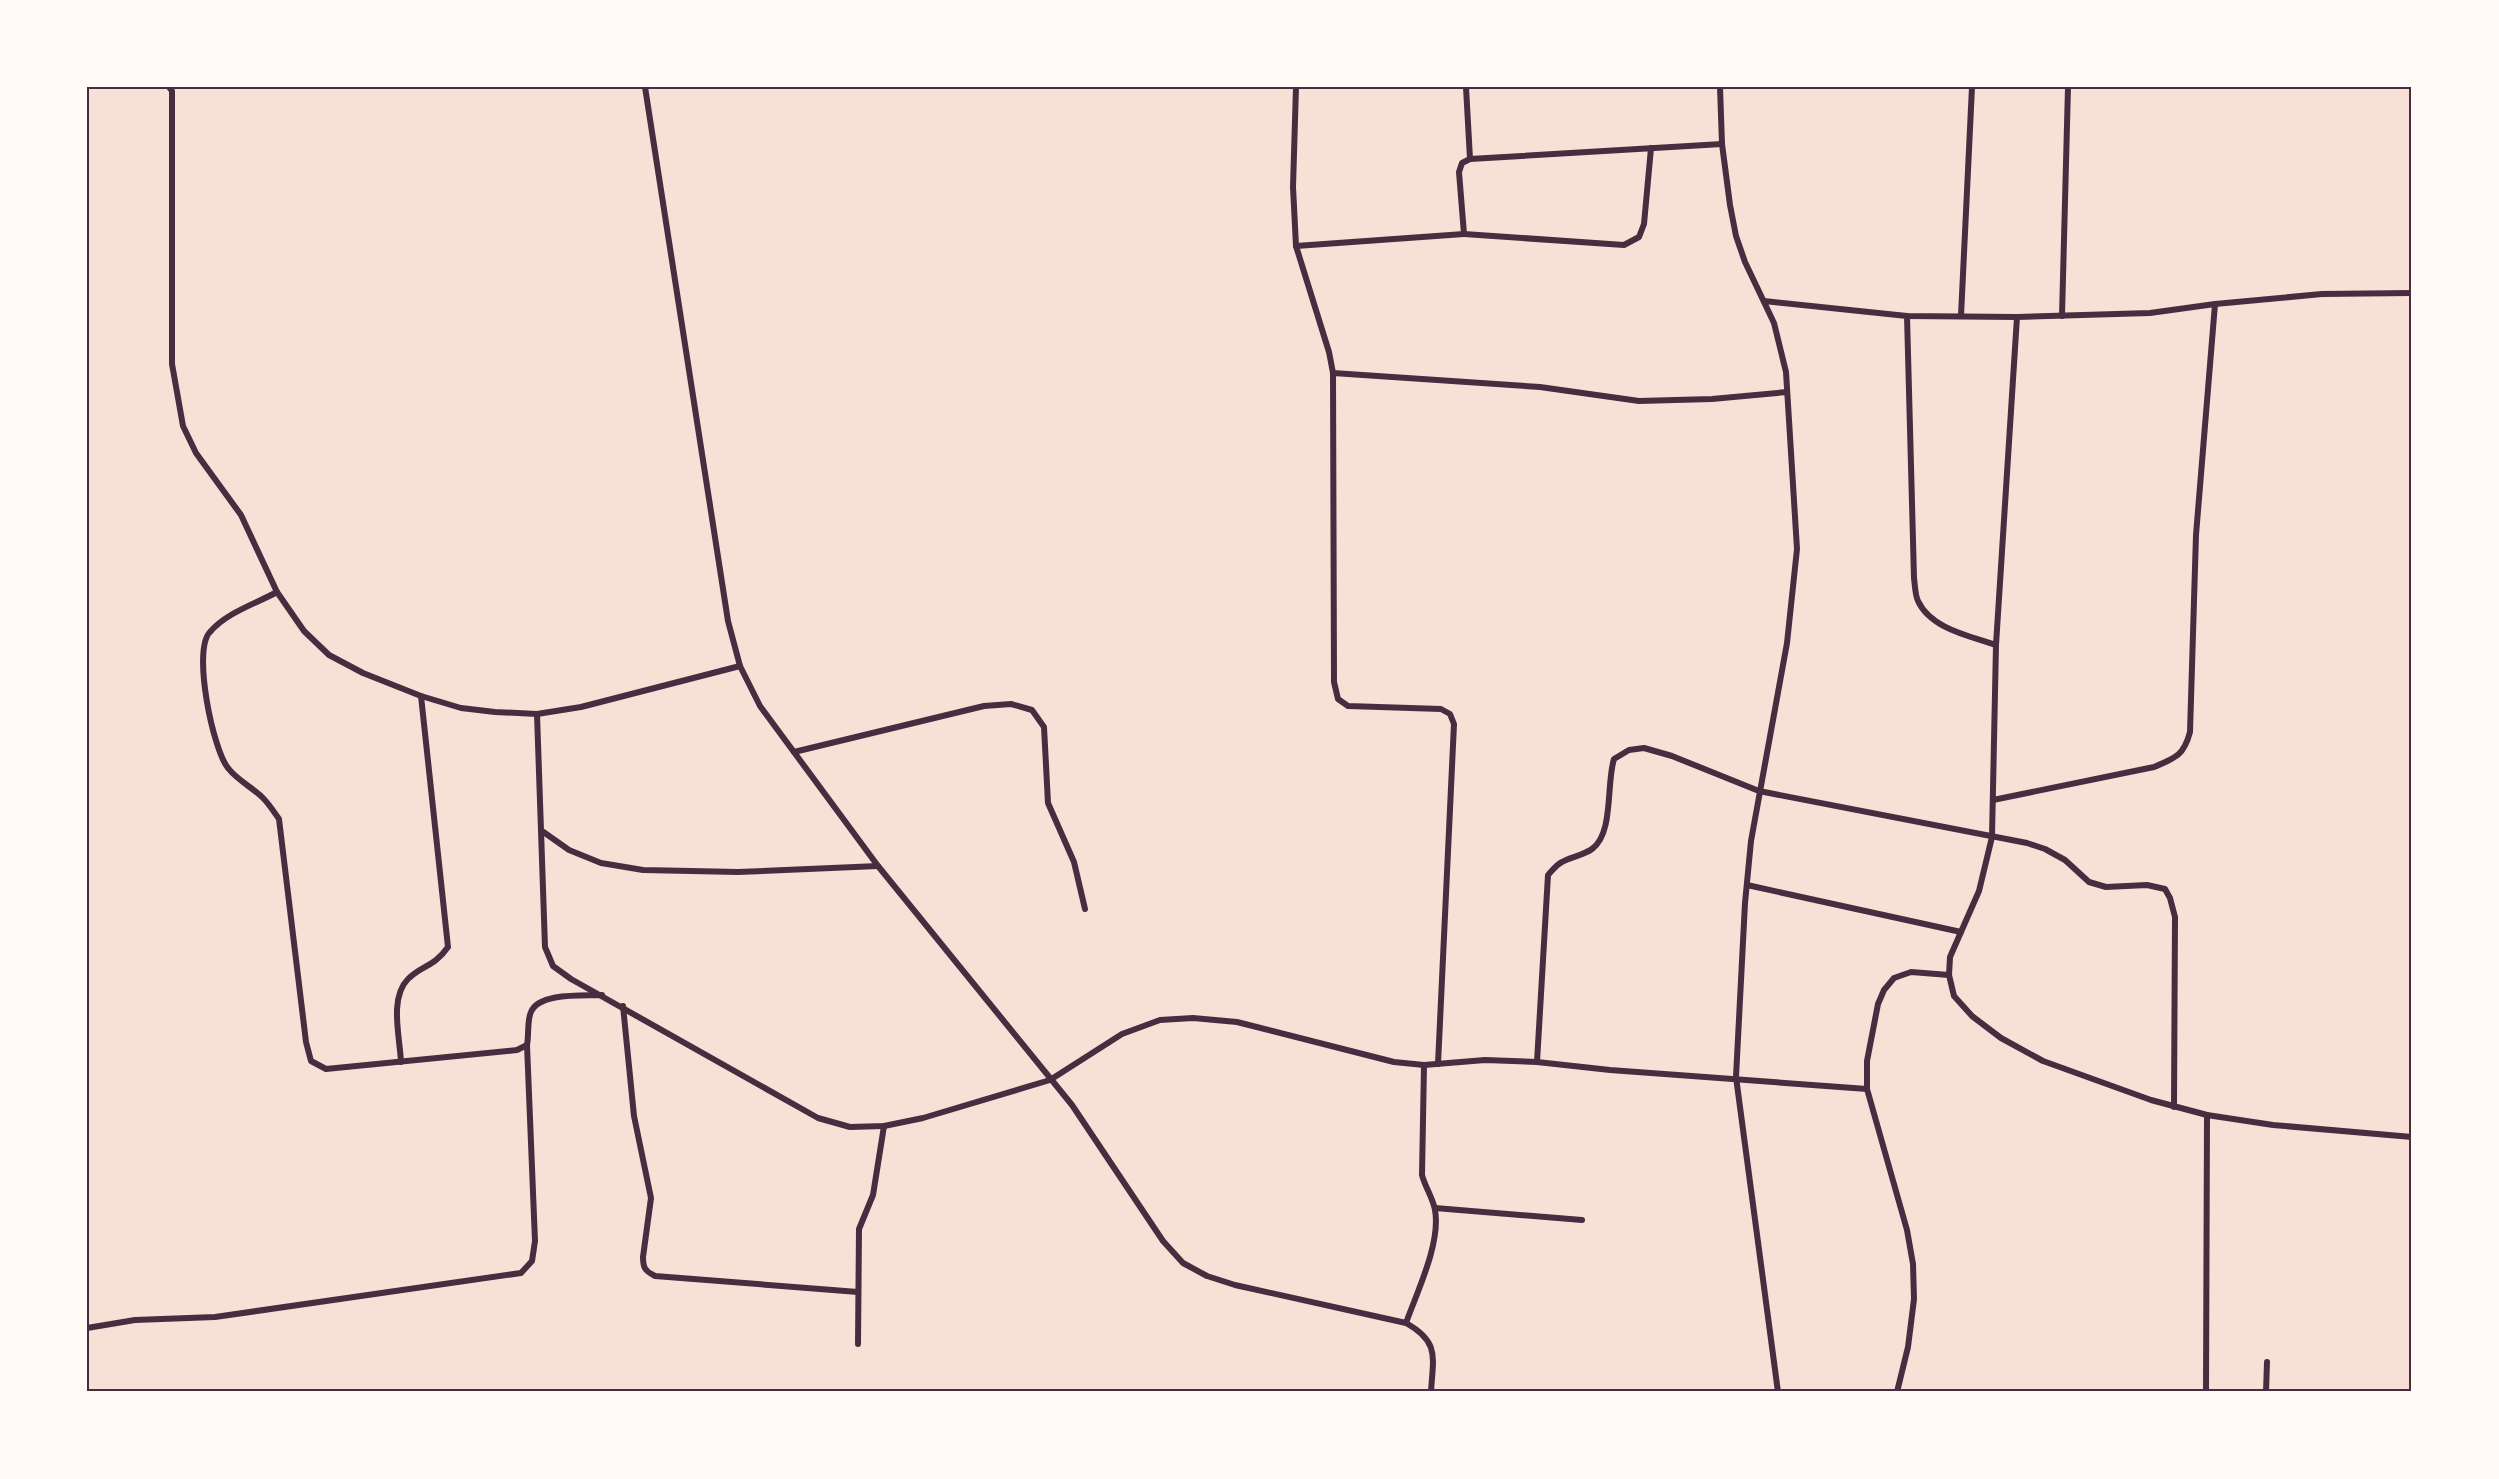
<svg xmlns="http://www.w3.org/2000/svg" width="2499" height="1479" viewBox="0 0 2499 1479" font-family="Commissioner,sans-serif">
<style>
.lines{fill:none;stroke-linecap:round;stroke-linejoin:round}
.minor{stroke:#4a2c40;stroke-width:6}
.neatline{fill:none;stroke:#4a2c40;stroke-width:2}
</style>
<rect width="100%" height="100%" fill="#f7e1d7"/>
<g class="lines">
<g class="minor">
<polyline points="169,87 172,91 172,364 183,426 196,453 241,515 277,592 304,631 329,655 363,673 421,696 461,708 495,712 537,714 581,707 740,666"/>
<path d="M645,87L728,621L740,666L760,706L878,866L1072,1105L1163,1241L1183,1263L1207,1276L1235,1285L1406,1323C1440,1342 1433,1357 1431,1392"/>
<polyline points="1296,87 1293,187 1296,246 1329,352 1333,373 1334,682 1338,699 1348,706 1441,709 1450,714 1454,724 1438,1064"/>
<polyline points="1466,87 1470,159"/>
<polyline points="1720,87 1722,144 1730,205 1736,236 1745,262 1774,323 1786,372 1797,549 1787,643 1751,841 1745,903 1736,1077 1778,1392"/>
<polyline points="1464,234 1624,245 1639,237 1644,224 1651,148"/>
<polyline points="1296,246 1464,234 1459,172 1462,163 1470,159 1722,144"/>
<polyline points="1764,301 1907,316 2017,317 2150,313 2215,304 2322,294 2412,293"/>
<path d="M1907,316L1914,578C1915,585 1915,595 1918,601C1931,629 1970,636 1996,645"/>
<polyline points="1961,316 1972,87"/>
<polyline points="2062,316 2068,87"/>
<polyline points="2017,317 1996,645 1992,837 1979,891 1950,957 1949,975 1954,996 1972,1016 2001,1038 2043,1061 2151,1100 2207,1115 2273,1125 2412,1137"/>
<polyline points="1333,373 1540,387 1639,401 1712,399 1787,392"/>
<path d="M277,592C255,604 226,613 210,632C192,650 213,750 228,768C237,780 252,787 263,798C269,804 274,812 279,819L306,1042L311,1061L326,1069L517,1050L527,1045C529,1035 527,1020 531,1012C539,992 584,996 602,995"/>
<polyline points="537,714 545,947 553,966 571,979 818,1118 850,1127 884,1126 923,1118 1050,1080 1122,1034 1160,1020 1193,1018 1237,1022 1394,1062 1424,1065 1485,1060 1537,1062 1610,1070 1867,1089"/>
<polyline points="794,752 984,706 1011,704 1032,710 1044,727 1048,803 1074,862 1085,909"/>
<path d="M1993,800L2154,767C2176,758 2184,755 2190,732L2196,535L2215,304"/>
<polyline points="542,831 569,850 601,863 643,870 738,872 878,866"/>
<polyline points="1747,885 1961,932"/>
<path d="M623,1006L634,1116L651,1198L643,1257C643,1268 645,1271 655,1276L858,1292"/>
<path d="M401,1062C400,1038 389,998 408,979C422,965 434,967 448,947L421,696"/>
<path d="M1537,1062L1548,875C1552,871 1556,865 1562,862C1571,857 1584,855 1592,849C1614,833 1606,784 1614,759L1629,750L1644,748L1672,756L1759,791L2027,843L2045,849L2065,860L2089,882L2106,887L2147,885L2165,889L2170,898L2175,917L2174,1107"/>
<polyline points="1435,1208 1582,1220"/>
<path d="M1406,1323C1417,1292 1441,1243 1435,1210C1433,1198 1425,1187 1422,1175L1424,1065"/>
<polyline points="87,1328 135,1320 215,1317 521,1273 532,1261 535,1241 527,1045"/>
<polyline points="858,1344 859,1229 873,1195 884,1126"/>
<polyline points="1897,1392 1908,1347 1914,1299 1913,1264 1907,1230 1867,1089 1867,1061 1878,1004 1884,990 1894,978 1911,972 1949,975"/>
<polyline points="2206,1392 2207,1115"/>
<polyline points="2266,1392 2267,1362"/>
</g>
</g>
<rect width="2499" height="1479" fill="none" stroke="#fffaf5" stroke-width="177"/>
<rect x="88" y="88" width="2322" height="1302" class="neatline"/>
</svg>
